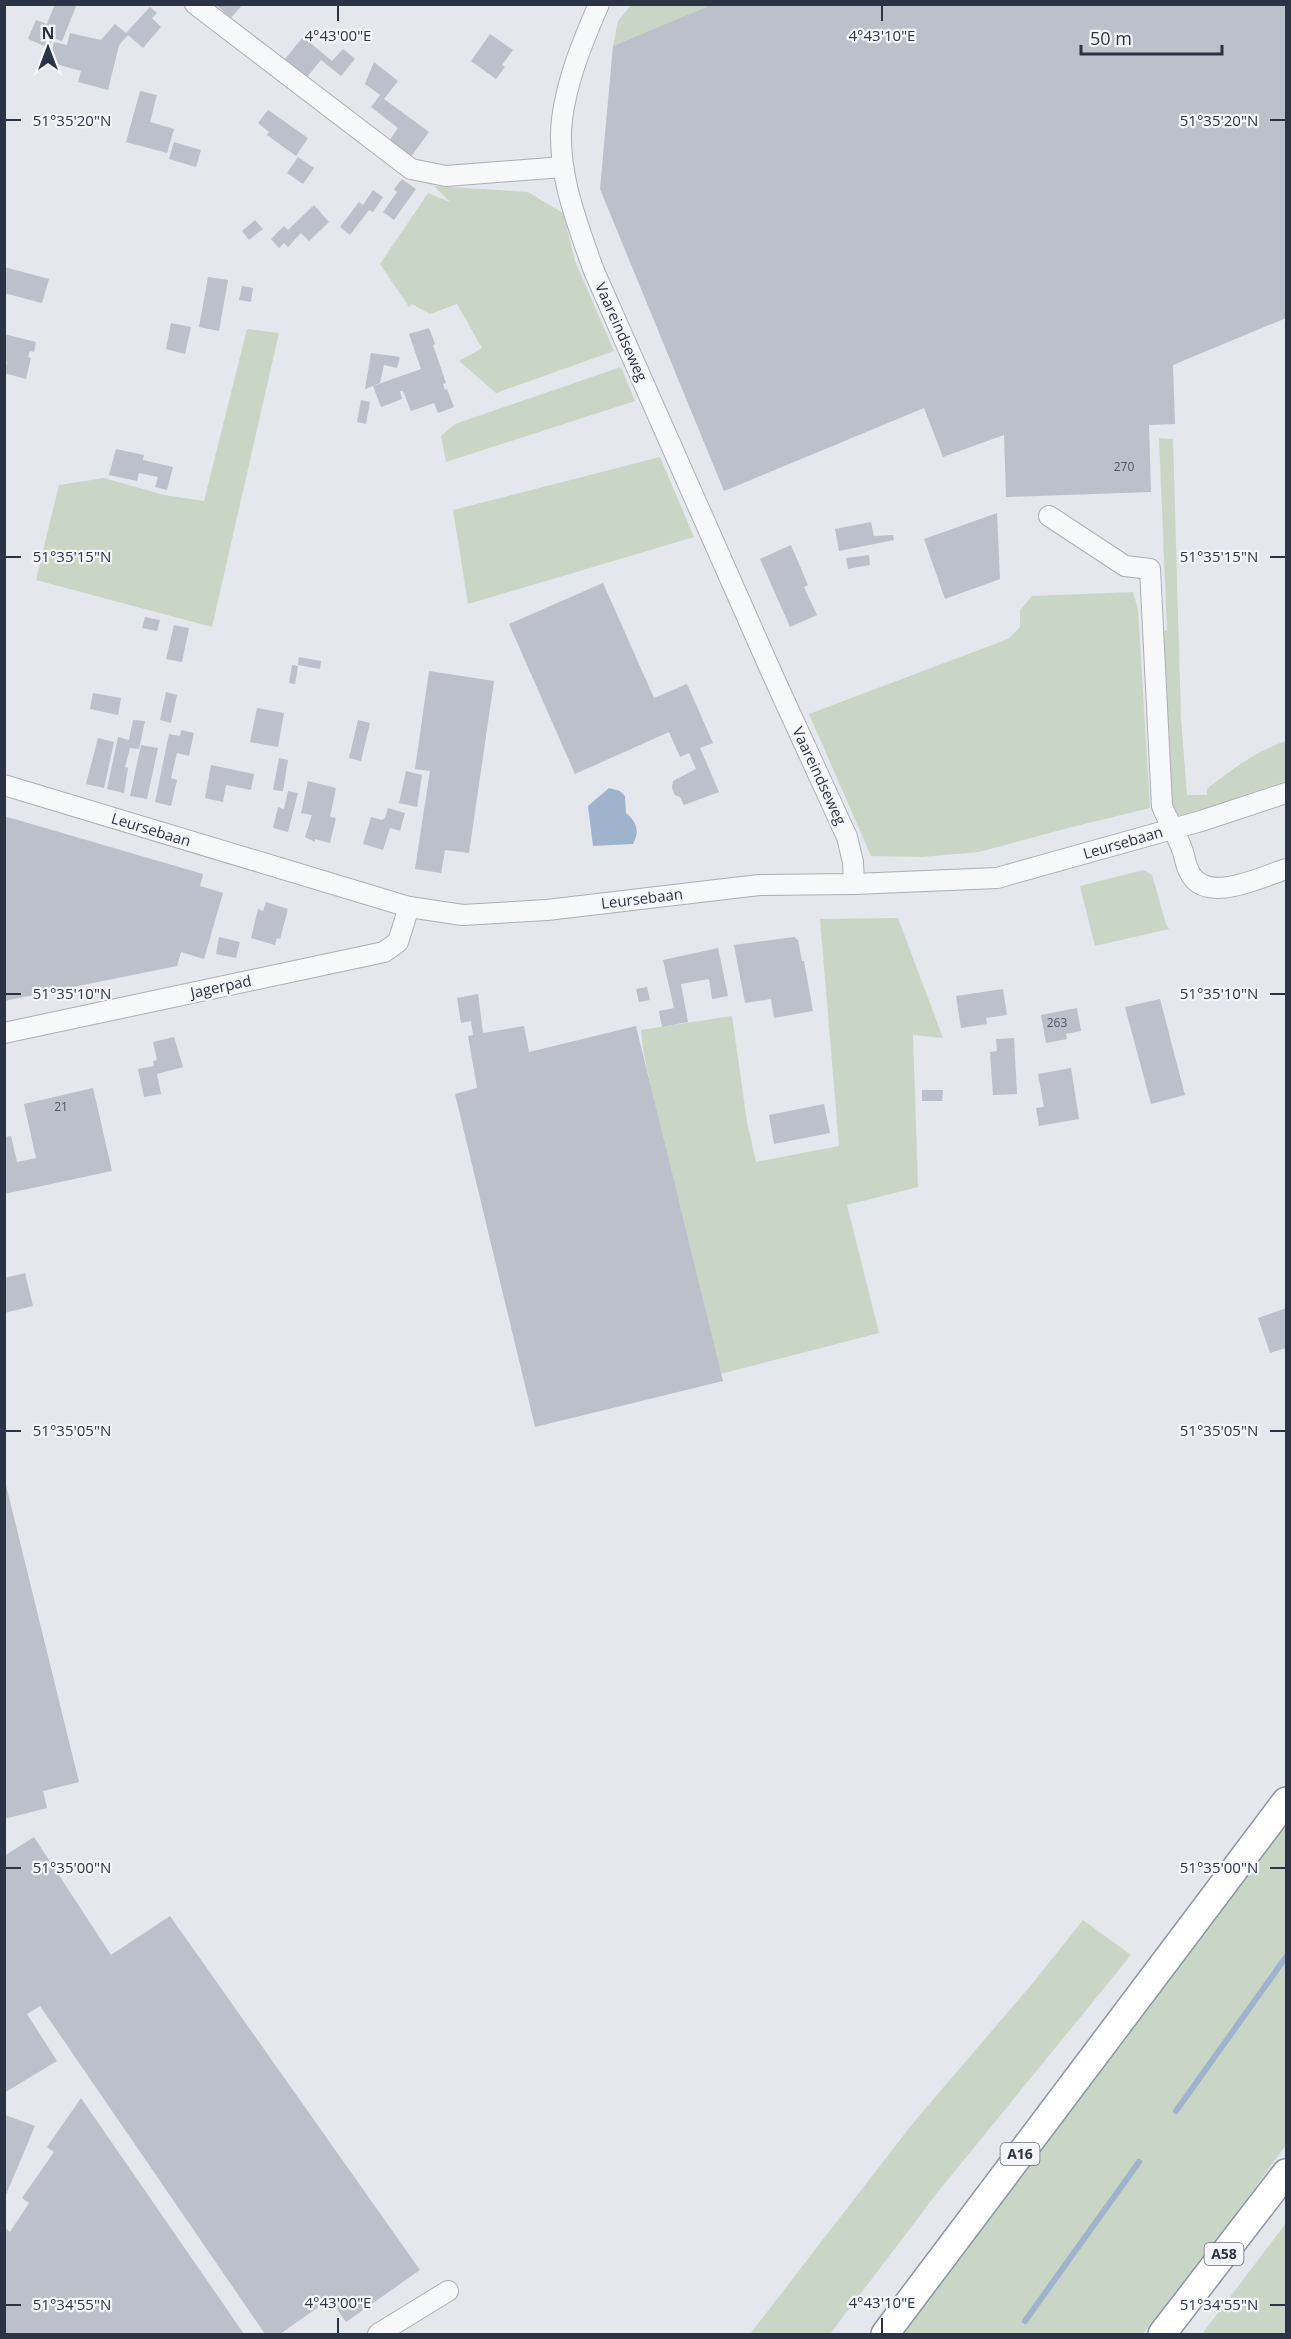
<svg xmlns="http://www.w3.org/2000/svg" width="1291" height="2339" viewBox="0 0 1291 2339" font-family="'Open Sans',sans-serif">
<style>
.green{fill:#c9d6c5}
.water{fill:#9fb4cc}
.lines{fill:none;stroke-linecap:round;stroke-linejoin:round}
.stream{stroke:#9fb4cc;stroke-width:6}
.building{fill:#bbc0ca}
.minor-casing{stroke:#a9aeb7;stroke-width:22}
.highway-casing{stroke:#8b94a3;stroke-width:30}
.minor{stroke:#f7f8fa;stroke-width:20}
.highway{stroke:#fff;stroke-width:27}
.ticks{fill:none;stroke:#2b3445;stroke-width:2}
.labels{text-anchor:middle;stroke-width:4.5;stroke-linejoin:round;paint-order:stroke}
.number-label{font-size:12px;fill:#4f5766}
.shield{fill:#f4f6f9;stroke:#676e7b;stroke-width:1.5}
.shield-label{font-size:14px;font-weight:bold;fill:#2b3445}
.street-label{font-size:15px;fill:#2b3445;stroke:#f4f6f9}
.ticks-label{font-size:15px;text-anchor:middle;fill:#2b3445;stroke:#f4f6f9;stroke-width:4.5;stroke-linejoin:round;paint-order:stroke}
</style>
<rect width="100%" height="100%" fill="#e4e7ec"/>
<g class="green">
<polygon points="631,5 714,5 613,46 618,21"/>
<polygon points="434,186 528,192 563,213 575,261 614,351 496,393 459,361 482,348 457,304 430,314 412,304 409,307 380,264 428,193 450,202"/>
<polygon points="247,329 279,333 212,627 36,580 59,485 104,478 164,495 204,501"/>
<polygon points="621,367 635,401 446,462 441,436 455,424"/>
<path d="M1159,438L1173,439L1181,718L1187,795H1207V789C1232,769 1256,751 1286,741V781L1181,816L1175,813L1170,804L1159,633L1167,630Z"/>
<polygon points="660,457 694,537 468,604 453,510"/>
<polygon points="1133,592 1138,609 1150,808 1072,827 979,852 922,857 871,856 809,714 1008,639 1020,627 1020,610 1032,596"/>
<polygon points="1143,870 1152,875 1166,924 1169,929 1095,946 1080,886"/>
<polygon points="898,918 943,1038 913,1035 918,1187 847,1205 879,1333 713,1376 643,1050 641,1030 732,1016 747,1122 756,1162 839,1146 820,919"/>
<polygon points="1286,1823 1286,2145 1222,2233 1143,2334 901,2334"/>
<polygon points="1083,1920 1131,1955 937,2193 830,2334 750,2334 913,2123 1032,1984"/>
<polygon points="1286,2223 1286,2334 1202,2334"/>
</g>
<path class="water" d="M609,788L620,791L625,796L626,813C637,822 640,832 633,844L593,846L588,806Z"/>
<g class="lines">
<g class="stream">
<polyline points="1176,2111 1286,1957"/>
<polyline points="1025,2321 1139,2162"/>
</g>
</g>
<g class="building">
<polygon points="55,4 77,4 62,41 53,38 49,48 28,39 36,20 47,24"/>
<polygon points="215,4 243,4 231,18"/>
<polygon points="714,4 1286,4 1286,318 1173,365 1175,424 1149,425 1151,492 1006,497 1004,435 943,457 924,408 724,491 600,189 613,46"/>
<polygon points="150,7 157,13 152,18 161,27 143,48 128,35 119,45 108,90 78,82 81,71 49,62 54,42 67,45 70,33 101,40 115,24 126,33"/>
<polygon points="490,34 513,50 502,65 505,67 496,79 471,61"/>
<polygon points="303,37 332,61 343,49 355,59 341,76 321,60 307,77 285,59"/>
<polygon points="374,62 398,81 384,99 429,132 410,158 389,141 398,128 371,107 380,95 365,84"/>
<polygon points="140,91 157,95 150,122 174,129 167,153 126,142"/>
<polygon points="268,110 308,138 296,156 267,135 269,132 258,123"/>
<polygon points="174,142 201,150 196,167 169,159"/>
<polygon points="298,157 314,168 303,184 287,173"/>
<polygon points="402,179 416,189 394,220 383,212 397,192 394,189"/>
<polygon points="373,190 383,197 373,212 369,210 350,235 340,227 359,202 363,205"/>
<polygon points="314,205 329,222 309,241 301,233 288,247 284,243 279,248 271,239 284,226 288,230"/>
<polygon points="255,220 263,229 249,240 242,231"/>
<polygon points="4,267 49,279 42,303 4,293"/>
<polygon points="208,277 228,280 219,331 199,327"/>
<polygon points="242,286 253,288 251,302 239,300"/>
<polygon points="171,323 191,327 185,354 166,349"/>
<polygon points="429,328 435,344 433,345 446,383 443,384 445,390 447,389 454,407 438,413 434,403 411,411 403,391 400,391 402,399 381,407 373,386 421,369 409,334"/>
<polygon points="4,334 36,342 34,352 30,351 28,357 31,358 26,379 4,373 7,362 4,362"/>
<polygon points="371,353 400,357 397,368 384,365 380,383 365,389"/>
<polygon points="361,400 370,402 366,424 357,422"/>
<polygon points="116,449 144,455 143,460 173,467 167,490 155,487 158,477 139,473 137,481 109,475"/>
<polygon points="997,513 1000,579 945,599 924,539"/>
<polygon points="871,522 874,536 893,535 894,540 839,551 835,529"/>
<polygon points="791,545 808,585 804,587 817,615 790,627 760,559"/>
<polygon points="869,555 870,565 848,569 846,558"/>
<polygon points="603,583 654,698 687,684 713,743 700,748 719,792 684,805 680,797 675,795 672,788 673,781 696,769 689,753 680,757 669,732 575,774 509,624"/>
<polygon points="145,617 160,620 157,631 142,628"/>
<polygon points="174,625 189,628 182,662 166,659"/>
<polygon points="299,657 321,661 320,669 298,665"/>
<polygon points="292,665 298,666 295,684 289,683"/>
<polygon points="429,671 494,681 469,853 445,850 441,873 415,869 430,771 415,769"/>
<polygon points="166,692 177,695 171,723 160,720"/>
<polygon points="93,693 121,698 118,715 90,709"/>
<polygon points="257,708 284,713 278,747 250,742"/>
<polygon points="133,720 145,721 139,749 130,748 125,767 128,768 124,793 107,789 118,737 129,740"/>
<polygon points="358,720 370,723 361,761 349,758"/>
<polygon points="181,730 194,733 189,756 177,753 171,778 177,780 171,806 155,802 169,734 180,736"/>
<polygon points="98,738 114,742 104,788 86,784"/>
<polygon points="141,745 158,748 147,799 130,796"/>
<polygon points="279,758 288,760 283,791 273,790"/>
<polygon points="211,765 254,774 251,790 226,785 223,802 205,798"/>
<polygon points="406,771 422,775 417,807 399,803"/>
<polygon points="308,781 336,788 330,817 336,818 330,843 315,839 315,842 305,837 312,815 301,813"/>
<polygon points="288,791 298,793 288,832 273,828 278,807 284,809"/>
<polygon points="388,808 405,813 400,831 390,828 383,850 363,844 371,817 382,820 385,818"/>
<polygon points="4,816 203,874 200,886 223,893 204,959 181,952 177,966 4,1001"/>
<polygon points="266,902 288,909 280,939 277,938 275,945 251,938 258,909 263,911"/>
<polygon points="219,937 240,942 236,958 216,954"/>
<polygon points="794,937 798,940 802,961 804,961 813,1011 774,1018 771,999 745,1003 734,945"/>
<polygon points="718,948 728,996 712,999 709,979 681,984 688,1022 662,1027 659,1011 674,1008 663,960"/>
<polygon points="647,987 650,1000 639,1002 636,989"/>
<polygon points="1003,989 1007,1015 986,1018 987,1024 961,1028 956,996"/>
<polygon points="478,994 483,1033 524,1026 529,1052 636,1026 723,1381 535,1427 455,1094 477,1088 468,1036 473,1035 471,1021 461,1023 457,998"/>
<polygon points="1160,999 1185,1095 1151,1104 1125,1007"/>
<polygon points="1077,1008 1081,1031 1066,1034 1067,1039 1046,1043 1041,1015"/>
<polygon points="174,1037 183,1067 157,1074 161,1094 144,1097 138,1069 154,1066 153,1061 157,1060 153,1042"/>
<polygon points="1014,1038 1017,1094 993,1095 990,1052 997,1051 996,1039"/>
<polygon points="1071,1068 1079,1119 1039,1126 1036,1108 1044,1107 1038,1074"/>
<polygon points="93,1088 112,1171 4,1194 4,1137 11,1136 17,1162 36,1158 24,1104"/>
<polygon points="922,1090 943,1090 942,1101 922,1101"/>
<polygon points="824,1104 830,1133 774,1144 769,1115"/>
<polygon points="25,1273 33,1306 4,1313 4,1278"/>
<polygon points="1286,1308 1286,1348 1270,1353 1258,1318"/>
<polygon points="4,1477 79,1782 43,1791 47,1808 4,1819"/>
<polygon points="34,1837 111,1955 170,1916 420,2270 346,2322 330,2299 280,2334 265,2334 40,2006 27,2014 57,2061 4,2093 4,1856"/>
<polygon points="81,2098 244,2334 4,2334 4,2230 5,2228 10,2232 29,2203 22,2198 54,2152 47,2147"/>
<polygon points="5,2115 35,2126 5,2197"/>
</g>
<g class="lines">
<defs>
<g id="minor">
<polyline points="195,4 411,169 446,176 563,167"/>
<path d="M599,4C583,41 567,79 562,119C556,171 577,223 594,271L774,678L847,837L853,862L854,884"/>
<path d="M1049,516L1125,566L1150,569L1162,806C1168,821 1177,835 1182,849C1185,856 1185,864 1189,871C1204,906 1261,877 1286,869"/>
<polyline points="4,785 409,907 463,915 547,910 759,885 854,884 997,878 1201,821 1286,793"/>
<polyline points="4,1033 384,952 398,942 409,907"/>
<polyline points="378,2334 448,2291"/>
</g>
<g id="highway">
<polyline points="885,2334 1286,1801"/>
<polyline points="1162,2334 1286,2173"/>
</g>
</defs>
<use href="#minor" class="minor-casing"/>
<use href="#highway" class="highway-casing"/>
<use href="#minor" class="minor"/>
<use href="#highway" class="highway"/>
</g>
<path class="ticks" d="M338,6V21M882,6V21M6,120H21M1270,120H1285M6,557H21M1270,557H1285M6,994H21M1270,994H1285M6,1431H21M1270,1431H1285M6,1868H21M1270,1868H1285M6,2305H21M1270,2305H1285M338,2318V2333M882,2318V2333"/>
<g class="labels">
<g class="number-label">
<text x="1124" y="471">270</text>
<text x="1057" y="1027">263</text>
<text x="61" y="1111">21</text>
</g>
<g class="shield">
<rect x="1000.5" y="2143" width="39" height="22" rx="4.5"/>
<rect x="1204.5" y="2243" width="39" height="22" rx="4.5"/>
</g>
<g class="shield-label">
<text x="1020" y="2159">A16</text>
<text x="1224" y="2259">A58</text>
</g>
<g class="street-label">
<text transform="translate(621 332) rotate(66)" y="5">Vaareindseweg</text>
<text transform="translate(819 776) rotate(65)" y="5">Vaareindseweg</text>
<text transform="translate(151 830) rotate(17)" y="5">Leursebaan</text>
<text transform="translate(1123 843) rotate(-16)" y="5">Leursebaan</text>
<text transform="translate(642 899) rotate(-7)" y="5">Leursebaan</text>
<text transform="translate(221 987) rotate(-12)" y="5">Jagerpad</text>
</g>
</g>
<g class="ticks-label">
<text x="338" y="41">4°43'00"E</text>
<text x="882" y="41">4°43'10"E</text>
<text x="72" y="126">51°35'20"N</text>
<text x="1219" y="126">51°35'20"N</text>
<text x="72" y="562">51°35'15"N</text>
<text x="1219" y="562">51°35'15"N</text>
<text x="72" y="999">51°35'10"N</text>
<text x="1219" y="999">51°35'10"N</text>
<text x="72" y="1436">51°35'05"N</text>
<text x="1219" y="1436">51°35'05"N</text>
<text x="72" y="1873">51°35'00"N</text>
<text x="1219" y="1873">51°35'00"N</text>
<text x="338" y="2308">4°43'00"E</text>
<text x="882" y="2308">4°43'10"E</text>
<text x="72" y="2310">51°34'55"N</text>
<text x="1219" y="2310">51°34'55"N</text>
</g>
<rect width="1291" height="2339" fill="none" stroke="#2b3445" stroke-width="12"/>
<g transform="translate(48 48)" stroke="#f4f6f9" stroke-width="4.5" paint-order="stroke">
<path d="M0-4.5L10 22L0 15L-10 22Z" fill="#2b3445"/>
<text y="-9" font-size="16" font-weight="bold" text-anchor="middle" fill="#2b3445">N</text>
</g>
<path d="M1081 45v9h141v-9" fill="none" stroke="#2b3445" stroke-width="3"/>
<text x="1090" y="45" font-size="18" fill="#2b3445" stroke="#f4f6f9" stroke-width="4.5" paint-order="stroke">50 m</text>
</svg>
